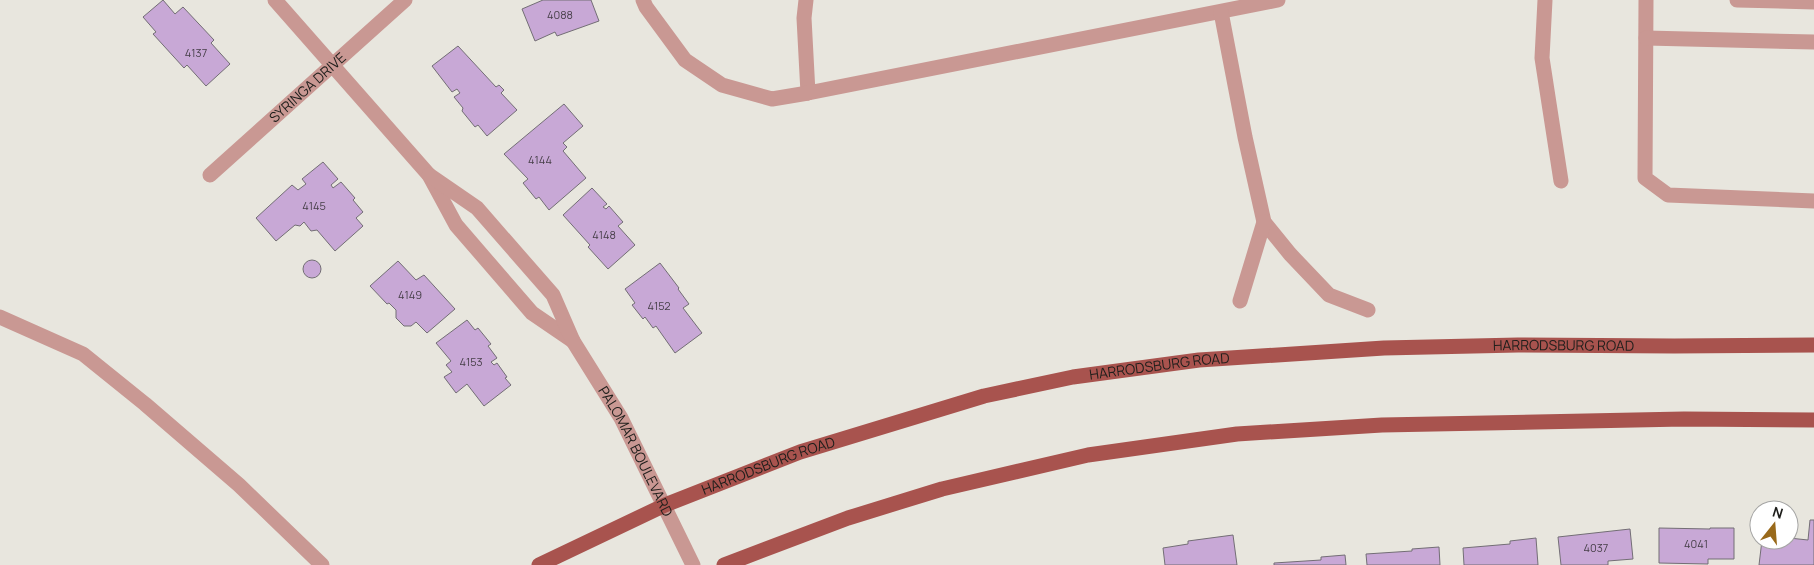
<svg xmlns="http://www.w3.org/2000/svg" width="1814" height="565" viewBox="0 0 1814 565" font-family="Manrope,sans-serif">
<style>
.building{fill:#c8a8d6;stroke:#736e75}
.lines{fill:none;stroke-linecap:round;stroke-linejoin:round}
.service{stroke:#c99893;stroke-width:15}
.minor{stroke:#c99893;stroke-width:15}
.primary{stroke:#a8534e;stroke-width:15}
.labels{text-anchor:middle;stroke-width:4;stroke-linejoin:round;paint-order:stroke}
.number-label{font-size:11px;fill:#48404a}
.street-label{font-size:14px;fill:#1e1e1b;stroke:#fff}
</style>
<rect width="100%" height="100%" fill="#e8e6de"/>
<g class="building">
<polygon points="163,0 175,14 183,7 214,40 211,43 230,64 206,86 187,65 184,68 153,34 156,32 143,17"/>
<polygon points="543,0 591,0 599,21 557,36 555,32 535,41 522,9"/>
<polygon points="458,46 496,87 499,85 504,90 501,93 517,110 487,136 478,125 475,127 462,111 463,108 454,97 460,93 457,89 452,92 432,66"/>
<polygon points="564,104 583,126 563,143 567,147 563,151 586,178 549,210 539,197 536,199 523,183 528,179 504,154"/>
<polygon points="323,162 338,179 331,185 333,188 341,182 355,198 353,200 363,212 356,218 363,226 335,251 317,230 311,231 304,222 300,226 295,225 276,241 256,218 292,185 298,190 306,184 302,179"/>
<polygon points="592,188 607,204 603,207 606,209 609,206 623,222 618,226 635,245 608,269 588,247 590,245 563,215"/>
<circle cx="312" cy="269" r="9"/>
<polygon points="398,261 416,280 424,275 455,309 427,333 416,322 411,326 404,326 396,318 396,310 389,303 387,304 370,286"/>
<polygon points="660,263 679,288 678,289 689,304 683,308 702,333 675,353 656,326 653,328 645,317 643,319 632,305 635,303 625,289"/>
<polygon points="467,320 475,330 478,328 491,344 488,346 497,358 491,362 494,365 497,363 507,377 505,378 511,385 484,406 467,384 456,393 444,377 452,372 446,365 451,361 436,343"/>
<polygon points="1810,520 1814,520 1814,565 1759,565 1762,540 1789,540 1789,538 1808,540"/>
<polygon points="1659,528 1710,529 1710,528 1734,528 1734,559 1708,559 1708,564 1659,563"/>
<polygon points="1630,529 1633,559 1608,561 1608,565 1561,565 1558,537"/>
<polygon points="1233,535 1237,565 1165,565 1163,548 1188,544 1188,541"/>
<polygon points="1536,538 1538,565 1464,565 1463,548 1510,544 1510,541"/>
<polygon points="1439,547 1440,565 1367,565 1366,554 1412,551 1412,549"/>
<polygon points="1345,555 1346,565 1274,565 1274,563 1321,560 1321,557"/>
</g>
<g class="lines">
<g class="service">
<polyline points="806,0 804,18 808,93"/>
<polyline points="1545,0 1542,58 1561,181"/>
<polyline points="1646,0 1645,178 1668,195 1814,201"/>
<polyline points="1646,38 1814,42"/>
<polyline points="0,317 83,354 145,404 239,485 322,565"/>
</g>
<g class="minor">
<polyline points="275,0 429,175 456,225 532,313 573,341"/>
<polyline points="643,0 646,7 685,60 722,85 772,99 808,93 1278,0"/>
<polyline points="1737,0 1814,2"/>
<polyline points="1221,12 1245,137 1264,222 1290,254 1329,295 1368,310"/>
<path id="s1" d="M210,175L405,0"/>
<path id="s2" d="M429,175L477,208L553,295L573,341L621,418L693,565"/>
<polyline points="1240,301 1264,222"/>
</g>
<g class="primary">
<path id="s3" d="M539,565L665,505L800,452L984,396L1073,377L1199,360L1384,348L1518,345L1674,346L1814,345"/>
<polyline points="724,565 848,518 942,489 1088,455 1237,434 1382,425 1684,419 1814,420"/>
</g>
</g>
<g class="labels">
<g class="number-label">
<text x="560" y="19">4088</text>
<text x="196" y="57">4137</text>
<text x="540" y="164">4144</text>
<text x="314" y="210">4145</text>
<text x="604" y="239">4148</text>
<text x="410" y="299">4149</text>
<text x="659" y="310">4152</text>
<text x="471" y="366">4153</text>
<text x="1696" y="548">4041</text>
<text x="1596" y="552">4037</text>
</g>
<g class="street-label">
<text dy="5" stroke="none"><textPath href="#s1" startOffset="131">SYRINGA DRIVE</textPath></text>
<text dy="5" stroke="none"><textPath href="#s3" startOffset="1060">HARRODSBURG ROAD</textPath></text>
<text dy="5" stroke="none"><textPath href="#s3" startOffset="655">HARRODSBURG ROAD</textPath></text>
<text dy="5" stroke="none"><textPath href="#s2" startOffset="351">PALOMAR BOULEVARD</textPath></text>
<text dy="5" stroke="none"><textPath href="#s3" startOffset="250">HARRODSBURG ROAD</textPath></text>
</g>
</g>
<g transform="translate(1774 525) rotate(17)"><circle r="24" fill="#ffffff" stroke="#a5a5a4"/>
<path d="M0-4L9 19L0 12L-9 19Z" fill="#99691a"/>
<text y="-8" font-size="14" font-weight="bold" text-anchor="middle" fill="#1e1e1b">N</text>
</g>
</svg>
